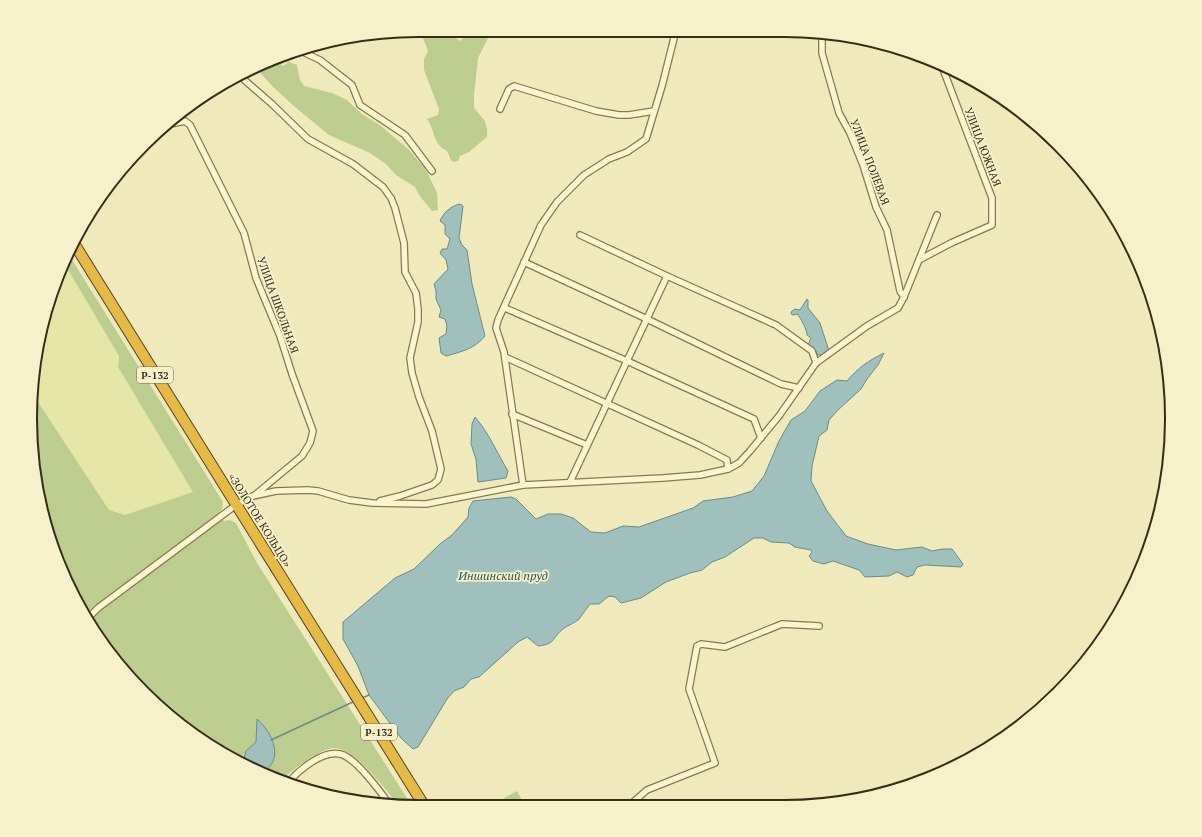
<svg xmlns="http://www.w3.org/2000/svg" width="1202" height="837" viewBox="0 0 1202 837" font-family="'PT Serif',serif">
<style>
.farmland{fill:#e5e5a8}
.green{fill:#bccd8f}
.water{fill:#9fc0bc;stroke:#678d8a}
.lines{fill:none;stroke-linecap:round;stroke-linejoin:round}
.stream{stroke:#678d8a;stroke-width:1.5}
.street-casing{stroke:#877854;stroke-width:8}
.highway-casing{stroke:#544429;stroke-width:12}
.street{stroke:#faf5ce;stroke-width:5.5}
.highway{stroke:#e5ba45;stroke-width:10}
.labels{text-anchor:middle;stroke-width:3.5;stroke-linejoin:round;paint-order:stroke}
.shield{fill:#f7f1cb;stroke:#6f674f;stroke-width:1}
.shield-label{font-size:10px;font-weight:bold;fill:#352c1a}
.street-label{font-size:11px;fill:#352c1a;stroke:#f7f1cb}
.water-label{font-size:12px;font-style:italic;fill:#285156;stroke:#f7f1cb}
.rim{fill:none;stroke:#352c1a;stroke-width:2}
</style>
<rect width="100%" height="100%" fill="#f0e9bb"/>
<polygon class="farmland" points="64,263 119,356 118,367 194,492 125,515 109,510 35,398 33,368 60,270"/>
<g class="green">
<path d="M420,30H445L449,35L461,41L467,30H492L478,58L474,95V108L485,121L487,130V137L469,152L460,156L458,161L453,162C449,159 450,156 447,151C445,149 441,148 439,145C433,138 434,128 427,119L438,115L439,109L424,70V59L428,51Z"/>
<polygon points="278,61 283,66 289,62 297,65 300,80 304,86 332,93 347,100 362,114 381,126 409,150 426,170 437,193 438,210 432,211 419,195 415,187 396,175 386,164 370,153 329,135 295,107 272,86 258,70"/>
<path d="M69,255L223,502L222,509L218,514L224,521L230,520L236,523L257,563L412,806L397,805C388,790 352,747 334,748C327,748 315,755 309,759C300,765 288,772 283,781L270,777L262,773C285,761 274,733 257,720L256,742L246,751L243,763L202,741L144,693L70,591L37,494L34,396L109,510L125,515L193,492L118,367L119,356L64,263Z"/>
<polygon points="517,791 523,802 514,807 509,807 504,798"/>
</g>
<g class="water">
<path d="M460,204L463,206L459,238L462,245L467,250L472,284L485,336C475,349 460,352 446,356L441,353L439,338L446,334L447,326L445,319L439,317L441,310L436,299V291L434,284L448,269L446,260L440,253L442,249H447L450,239L445,234V225L440,221C444,212 451,206 460,204Z"/>
<path d="M807,299L808,300V308L820,323L829,351L823,356L817,354L816,351L813,352L808,345L811,338L807,335C807,330 801,318 797,314L792,315L791,312L795,309L800,310Z"/>
<path d="M884,353L878,365L867,379L861,389L838,410L829,420L827,430L819,436L812,466L811,481L827,511L846,536L868,544L896,550L922,547L932,551L942,549H952L963,564L961,567L925,565L917,567L913,575L907,577L897,572L889,576L865,577L859,570L833,561L824,564L813,561L809,556L812,552L811,550L795,547L789,543L771,542L763,538H754L725,557L712,562L702,570L690,573L666,582L641,598L621,603L615,597L609,596L599,604H590C586,609 583,614 579,619C575,623 568,625 563,629C552,637 557,644 538,646L527,637L518,642L479,677L471,679L464,687L454,691L447,699L418,747L413,749L401,738L369,695L358,666L343,639V622L395,578L414,569L440,544L452,535L468,517L469,508L473,501L511,497L516,499L536,519L548,514H561L573,518L591,532L605,533L623,526L639,527L693,508L703,501L733,497L752,491L764,476L779,441L791,420L805,411L820,391L837,380L847,381C859,367 868,361 884,353Z"/>
<path d="M475,417C489,433 497,453 508,471L506,478L478,482L476,459L471,444L472,424Z"/>
<path d="M257,719C273,733 285,760 262,773L243,763L246,751L256,742Z"/>
</g>
<g class="lines">
<g class="stream">
<polyline points="362,698 369,695"/>
<polyline points="271,740 355,701"/>
</g>
<defs>
<g id="street">
<polyline points="822,34 822,53 839,113 850,133 863,165 876,207 887,230 900,291 904,297"/>
<polyline points="301,51 320,60 352,85 360,105 405,135 432,171"/>
<polyline points="242,78 272,104 308,139 353,164 383,187 391,198 395,208 404,243 405,272 416,293 418,309 418,322 410,358 412,373 419,397 432,431 441,469 438,480 432,485 400,496 380,501"/>
<polyline points="500,109 509,89 514,86 596,111 619,115 629,115 654,111"/>
<polyline points="170,124 185,121 190,125 244,233 256,278 280,336 292,374 313,431 310,443 302,456 255,495"/>
<polyline points="580,235 667,276 776,325 812,351 816,363"/>
<polyline points="919,260 951,243 992,225 992,198 943,69"/>
<polyline points="524,262 647,319 781,384 799,388"/>
<polyline points="505,308 627,361 754,419 761,438"/>
<polyline points="505,357 698,445 727,460 728,469"/>
<polyline points="512,414 587,445"/>
<polyline points="570,482 667,276"/>
<polyline points="523,485 504,352 496,328 498,320 541,225 557,202 584,175 609,159 627,152 646,139 662,86 676,30"/>
<polyline points="89,617 98,608 236,505 253,496 276,491 308,490 318,491 349,500 372,503 426,504 523,485 663,478 700,475 728,469 739,463 750,451 779,416 816,363 867,326 898,308 904,297 937,215"/>
<path d="M288,783C298,771 322,750 340,754C355,757 380,791 389,804"/>
<polyline points="625,807 631,804 647,790 715,763 689,689 697,646 701,644 725,647 782,624 819,626"/>
</g>
<polyline id="highway" points="75,245 229,493 425,807"/>
</defs>
<use href="#street" class="street-casing"/>
<use href="#highway" class="highway-casing"/>
<use href="#street" class="street"/>
<use href="#highway" class="highway"/>
</g>
<g class="labels">
<g class="shield">
<rect x="137" y="367" width="36" height="16" rx="3"/>
<rect x="361" y="724" width="36" height="16" rx="3"/>
</g>
<g class="shield-label">
<text x="155" y="379">Р-132</text>
<text x="379" y="736">Р-132</text>
</g>
<g class="street-label">
<text transform="translate(983 147) rotate(69)" y="4">УЛИЦА ЮЖНАЯ</text>
<text transform="translate(870 162) rotate(69)" y="4">УЛИЦА ПОЛЕВАЯ</text>
<text transform="translate(278 305) rotate(70)" y="4">УЛИЦА ШКОЛЬНАЯ</text>
<text transform="translate(260 520) rotate(58)" y="4">«ЗОЛОТОЕ КОЛЬЦО»</text>
</g>
<g class="water-label">
<text x="503" y="580">Иншинский пруд</text>
</g>
</g>
<path d="M0 0H1202V837H0ZM418 37H784A381 381 0 0 1 1165 418V419A381 381 0 0 1 784 800H418A381 381 0 0 1 37 419V418A381 381 0 0 1 418 37Z" fill="#f7f1cb" fill-rule="evenodd"/>
<path class="rim" d="M418 37H784A381 381 0 0 1 1165 418V419A381 381 0 0 1 784 800H418A381 381 0 0 1 37 419V418A381 381 0 0 1 418 37Z"/>
</svg>
